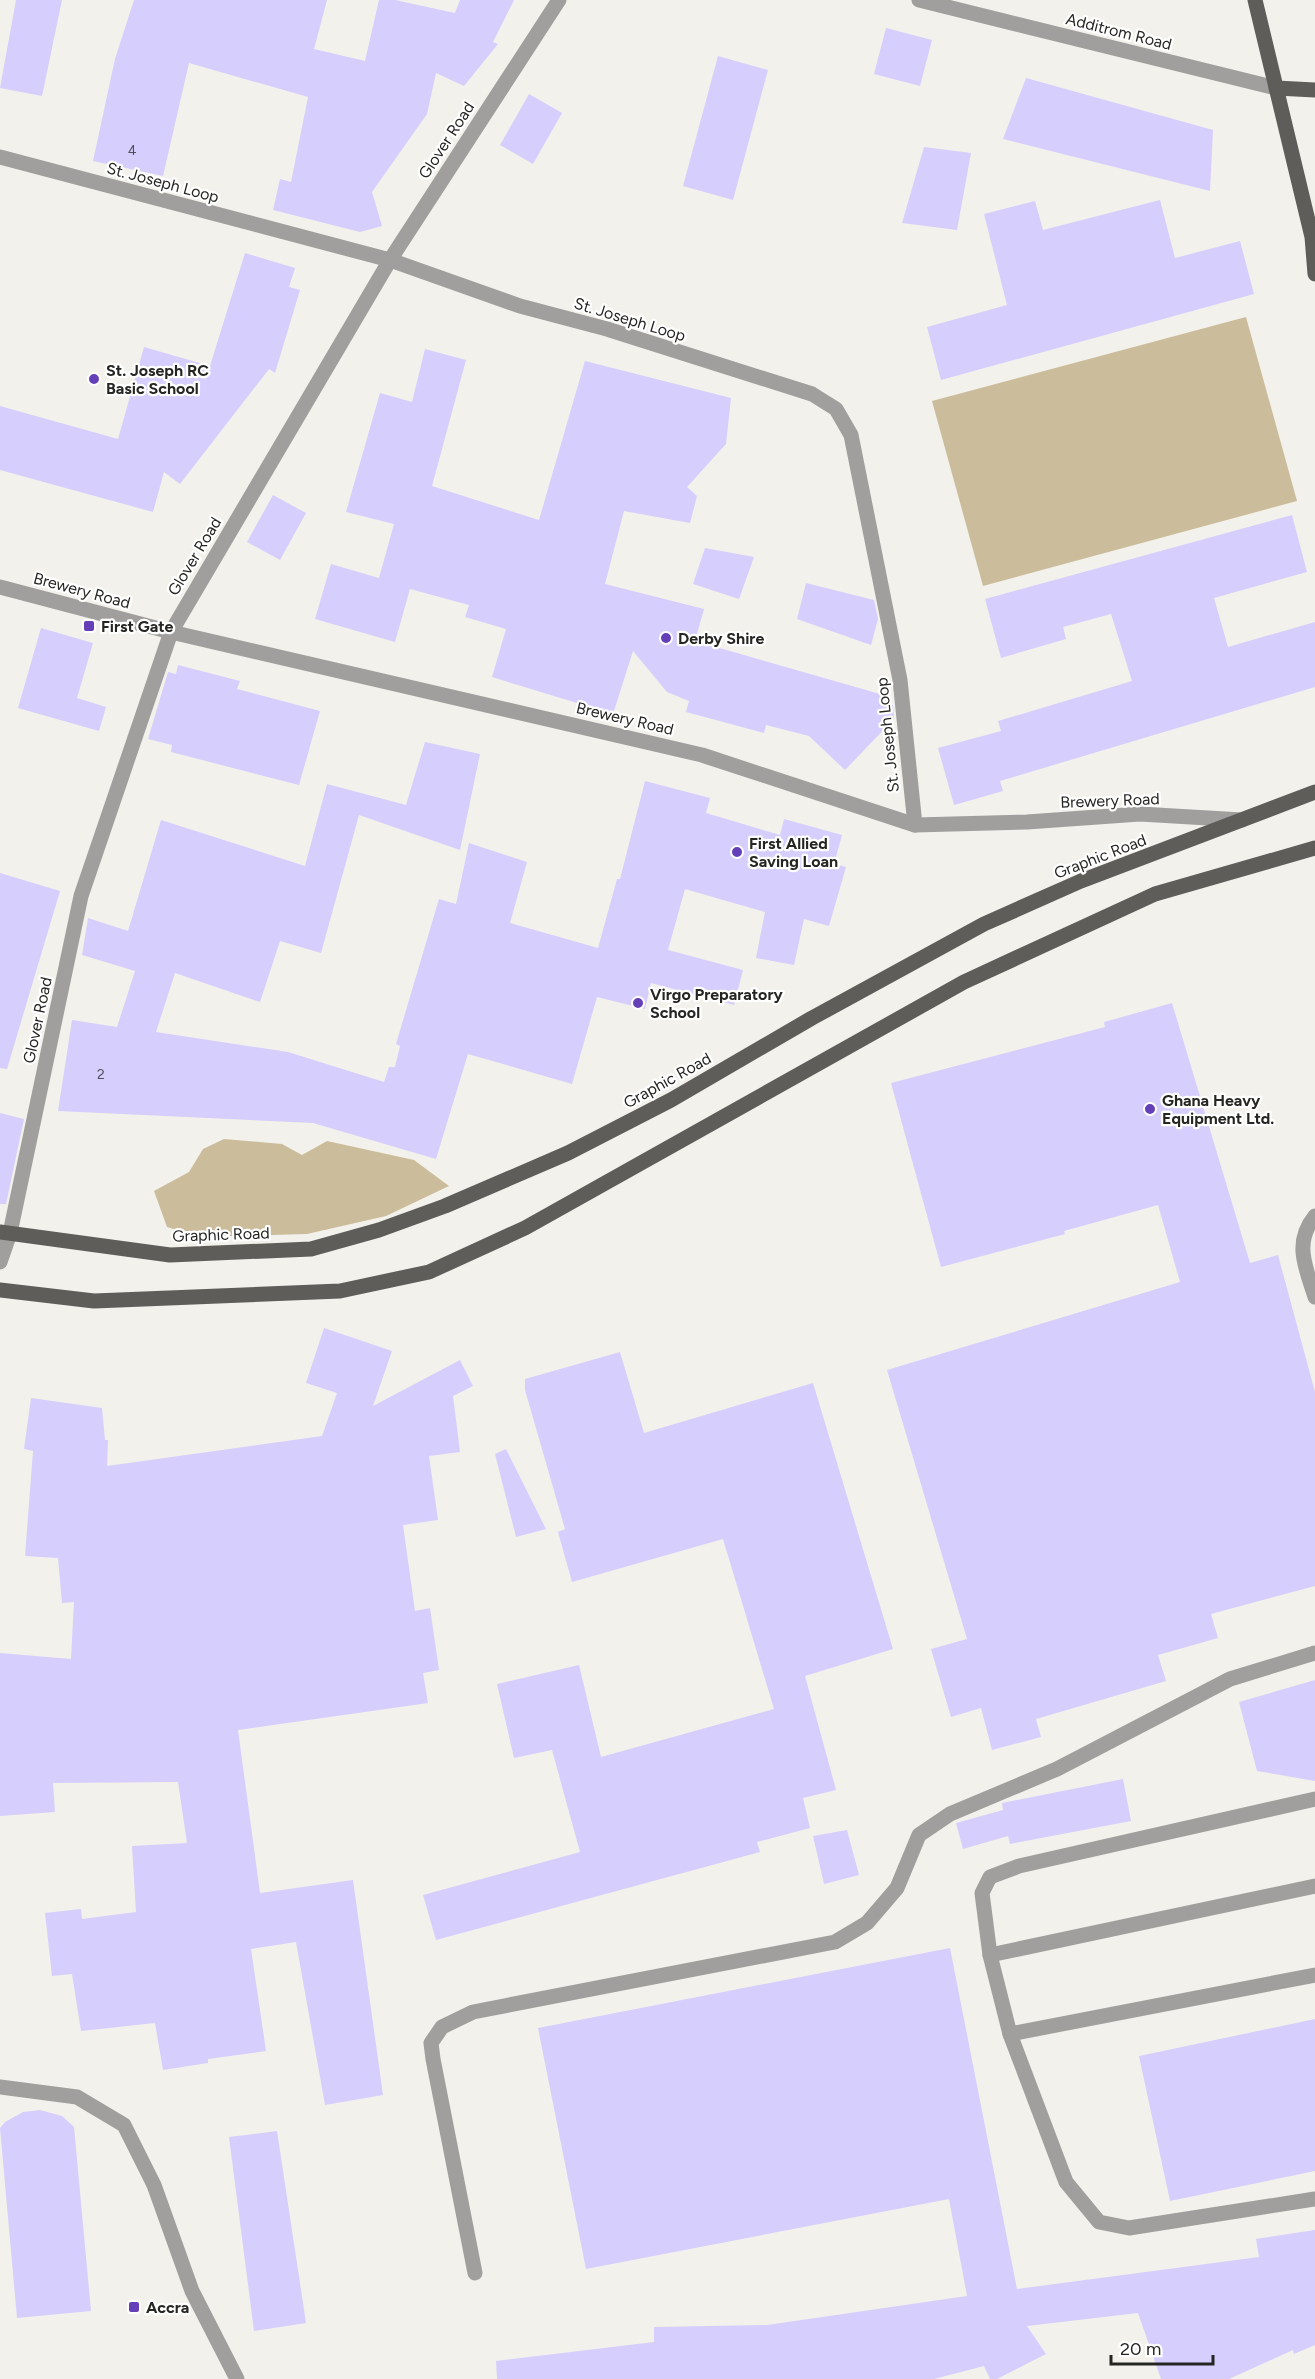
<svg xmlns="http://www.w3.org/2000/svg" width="1315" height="2379" viewBox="0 0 1315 2379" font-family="Figtree,sans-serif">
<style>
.green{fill:#cbbd9b}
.building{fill:#d6cefd}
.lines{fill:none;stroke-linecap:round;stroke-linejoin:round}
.minor{stroke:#a09f9d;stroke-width:15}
.major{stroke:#5f5d59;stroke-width:15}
.poi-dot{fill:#653fb7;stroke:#fff;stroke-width:2}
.labels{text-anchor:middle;stroke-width:4.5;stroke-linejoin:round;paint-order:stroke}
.number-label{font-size:14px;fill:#514f59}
.street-label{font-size:16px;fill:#252522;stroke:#fff}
.poi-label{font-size:16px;font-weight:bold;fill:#252522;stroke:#fff;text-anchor:start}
</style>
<rect width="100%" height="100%" fill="#f3f1eb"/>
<g class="green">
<polygon points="1246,317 1297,501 983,586 932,401"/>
<polygon points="224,1139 282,1144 302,1155 327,1141 414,1160 449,1186 386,1216 307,1234 200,1237 167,1227 154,1191 189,1172 203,1149"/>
</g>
<g class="building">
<polygon points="16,0 62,0 42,96 0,88"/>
<polygon points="134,0 327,0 314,49 365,61 379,0 395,0 455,13 460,0 514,0 493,42 498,44 464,86 436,73 427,114 372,192 382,226 360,232 273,210 280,179 291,182 308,97 189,63 163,176 93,161 115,59"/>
<polygon points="886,28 932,40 920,86 874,74"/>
<polygon points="718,56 768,70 733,200 683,186"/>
<polygon points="1026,78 1213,130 1210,191 1003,139"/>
<polygon points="529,94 562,113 533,164 500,145"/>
<polygon points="924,147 971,153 957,230 902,223"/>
<polygon points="1160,200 1175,258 1240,241 1254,294 941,380 927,327 1007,305 984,214 1035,201 1043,230"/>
<polygon points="245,253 295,268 289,287 300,290 275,373 269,369 180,484 164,472 153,512 0,470 0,406 118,439 144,347 210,366"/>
<polygon points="425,349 466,360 432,486 539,520 585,361 731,398 726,444 687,487 697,496 690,523 624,511 605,584 704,609 695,641 880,694 893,705 894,719 845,770 809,736 766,725 764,733 686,712 689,701 667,692 633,651 613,714 492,677 506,629 465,617 469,605 410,589 395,642 315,619 331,564 379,578 394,524 346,512 380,393 412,402"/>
<polygon points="273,495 306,513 280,560 247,542"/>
<polygon points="1292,515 1307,572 1214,598 1228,647 1315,622 1315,687 1000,781 1003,791 954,805 938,748 1001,731 998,721 1132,681 1111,614 1063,627 1066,639 1001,658 985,599"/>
<polygon points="705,548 754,557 739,599 693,584"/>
<polygon points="806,583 874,600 878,619 871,645 797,619"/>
<polygon points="41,628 93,643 77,698 106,707 99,731 18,708"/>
<polygon points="178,665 240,681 237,689 320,711 299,785 171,752 172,745 148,739 168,672 176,674"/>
<polygon points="425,742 480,754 460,850 359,815 321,953 280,941 260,1002 175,973 156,1032 288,1052 384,1082 389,1067 395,1067 400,1046 396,1044 439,899 456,904 469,843 527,862 510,923 598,948 617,879 620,879 645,781 710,798 706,813 780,835 784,819 842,835 834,864 846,867 829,926 804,919 794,965 756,958 765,912 685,889 668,950 743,970 734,1005 651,983 645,1009 597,997 572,1084 468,1054 436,1159 313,1123 58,1111 72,1020 117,1027 135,971 82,955 88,918 128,931 161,820 305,866 327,784 406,805"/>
<polygon points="0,873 60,891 7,1069 0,1068"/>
<polygon points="1172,1003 1250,1263 1278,1255 1315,1392 1315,1586 1211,1614 1218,1638 1158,1655 1166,1681 1036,1719 1041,1737 992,1750 981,1708 951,1717 931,1649 967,1639 887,1370 1180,1282 1158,1205 1064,1231 1065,1234 941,1267 891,1083 1105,1027 1104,1022"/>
<polygon points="0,1113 24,1119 6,1204 0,1204"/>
<polygon points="324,1328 392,1351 373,1406 460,1360 473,1386 453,1396 460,1452 429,1456 438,1520 403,1525 415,1611 430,1608 439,1670 423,1673 428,1703 238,1730 260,1893 353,1880 383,2095 325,2105 296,1942 251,1949 266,2051 208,2059 208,2063 163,2070 155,2023 81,2031 72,1974 52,1976 45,1913 81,1909 82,1919 136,1912 132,1846 187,1843 178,1782 53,1783 55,1812 0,1816 0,1653 71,1659 74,1602 62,1603 58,1558 25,1556 33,1451 24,1449 31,1398 102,1408 105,1440 108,1440 107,1466 322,1436 337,1393 306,1383"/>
<polygon points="620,1352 644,1433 813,1383 893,1649 805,1676 836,1790 803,1798 810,1828 757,1842 760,1852 436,1940 423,1895 580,1852 552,1750 514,1758 497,1684 579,1665 601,1757 774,1709 723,1539 572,1582 558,1532 565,1529 525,1390 525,1379"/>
<polygon points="506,1449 546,1529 516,1537 495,1454"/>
<polygon points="1315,1680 1315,1781 1257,1771 1239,1702"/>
<polygon points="1123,1779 1131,1821 1010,1844 1008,1836 963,1849 956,1823 1003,1810 1002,1803"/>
<polygon points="847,1830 859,1875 824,1884 813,1836"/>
<polygon points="950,1948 1017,2289 1259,2257 1256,2239 1315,2230 1315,2345 1294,2354 1293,2350 1229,2379 1161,2379 1138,2313 1027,2326 1046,2354 997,2379 990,2379 984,2366 934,2379 497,2379 496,2361 654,2342 654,2327 767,2325 967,2296 949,2199 586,2269 538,2028"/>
<polygon points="1315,2019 1315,2171 1170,2201 1139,2056"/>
<polygon points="40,2110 62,2116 74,2127 91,2311 17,2318 0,2128 5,2122 23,2112"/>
<polygon points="277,2131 306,2323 254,2331 229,2137"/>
</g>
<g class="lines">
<g class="minor">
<polyline points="919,0 1276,88"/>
<polyline points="0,157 390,260 520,306 607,329 812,394 836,409 851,435 900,680 915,825"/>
<polyline points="0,587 171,632 702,755 915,825 1027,822 1140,814 1242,820"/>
<path d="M1315,1216C1293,1243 1306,1268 1315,1297"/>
<polyline points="0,1262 10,1233 81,896 171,632 390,260 559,0"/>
<polyline points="1315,1799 1019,1866 990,1877 982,1893 990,1955 1010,2034 1066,2182 1099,2222 1129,2228 1315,2199"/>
<polyline points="990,1955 1315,1886"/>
<polyline points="1010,2034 1315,1975"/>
<polyline points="0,2087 77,2097 124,2125 154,2185 192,2291 237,2379"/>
<polyline points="475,2273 433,2059 431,2043 442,2027 473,2012 835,1942 867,1923 897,1888 919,1835 950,1814 1057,1769 1230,1679 1315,1653"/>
</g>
<g class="major">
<polyline points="1255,0 1312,237 1315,274"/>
<polyline points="1276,88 1315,90"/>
<polyline points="0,1232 170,1255 311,1249 379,1230 445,1206 568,1153 671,1100 812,1018 984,924 1081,881 1315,792"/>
<polyline points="0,1290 94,1301 340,1291 429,1272 525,1228 964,982 1155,894 1315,848"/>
</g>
</g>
<g class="poi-dot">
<circle cx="94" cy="379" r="6"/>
<rect x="83" y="620" width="12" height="12" rx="3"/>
<circle cx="666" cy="638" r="6"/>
<circle cx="737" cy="852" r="6"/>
<circle cx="638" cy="1003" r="6"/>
<circle cx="1150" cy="1109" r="6"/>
<rect x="128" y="2301" width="12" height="12" rx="3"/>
</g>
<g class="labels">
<g class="number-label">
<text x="132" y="155">4</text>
<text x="101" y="1079">2</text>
</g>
<g class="street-label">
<text transform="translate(1119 31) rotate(14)" y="6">Additrom Road</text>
<text transform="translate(446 140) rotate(-57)" y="6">Glover Road</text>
<text transform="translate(163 182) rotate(15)" y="6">St. Joseph Loop</text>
<text transform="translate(630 319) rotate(17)" y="6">St. Joseph Loop</text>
<text transform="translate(194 556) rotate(-59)" y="6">Glover Road</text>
<text transform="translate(82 590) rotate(15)" y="6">Brewery Road</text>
<text transform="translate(625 718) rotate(13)" y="6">Brewery Road</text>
<text transform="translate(887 735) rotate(-96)" y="6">St. Joseph Loop</text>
<text transform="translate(1110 800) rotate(-2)" y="6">Brewery Road</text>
<text transform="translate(1100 856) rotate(-21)" y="6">Graphic Road</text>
<text transform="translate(37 1020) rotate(-78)" y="6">Glover Road</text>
<text transform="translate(667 1080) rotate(-29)" y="6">Graphic Road</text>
<text transform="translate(221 1234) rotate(-2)" y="6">Graphic Road</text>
</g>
<g class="poi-label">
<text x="106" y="376">St. Joseph RC<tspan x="106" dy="18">Basic School</tspan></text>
<text x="101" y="632">First Gate</text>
<text x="678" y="644">Derby Shire</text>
<text x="749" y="849">First Allied<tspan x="749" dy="18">Saving Loan</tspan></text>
<text x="650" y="1000">Virgo Preparatory<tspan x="650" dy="18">School</tspan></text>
<text x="1162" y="1106">Ghana Heavy<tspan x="1162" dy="18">Equipment Ltd.</tspan></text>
<text x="146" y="2313">Accra</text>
</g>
</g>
<path d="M1111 2355v9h102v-9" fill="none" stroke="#252522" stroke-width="3"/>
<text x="1120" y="2355" font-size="18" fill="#252522" stroke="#ffffff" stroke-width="4.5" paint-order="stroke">20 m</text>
</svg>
